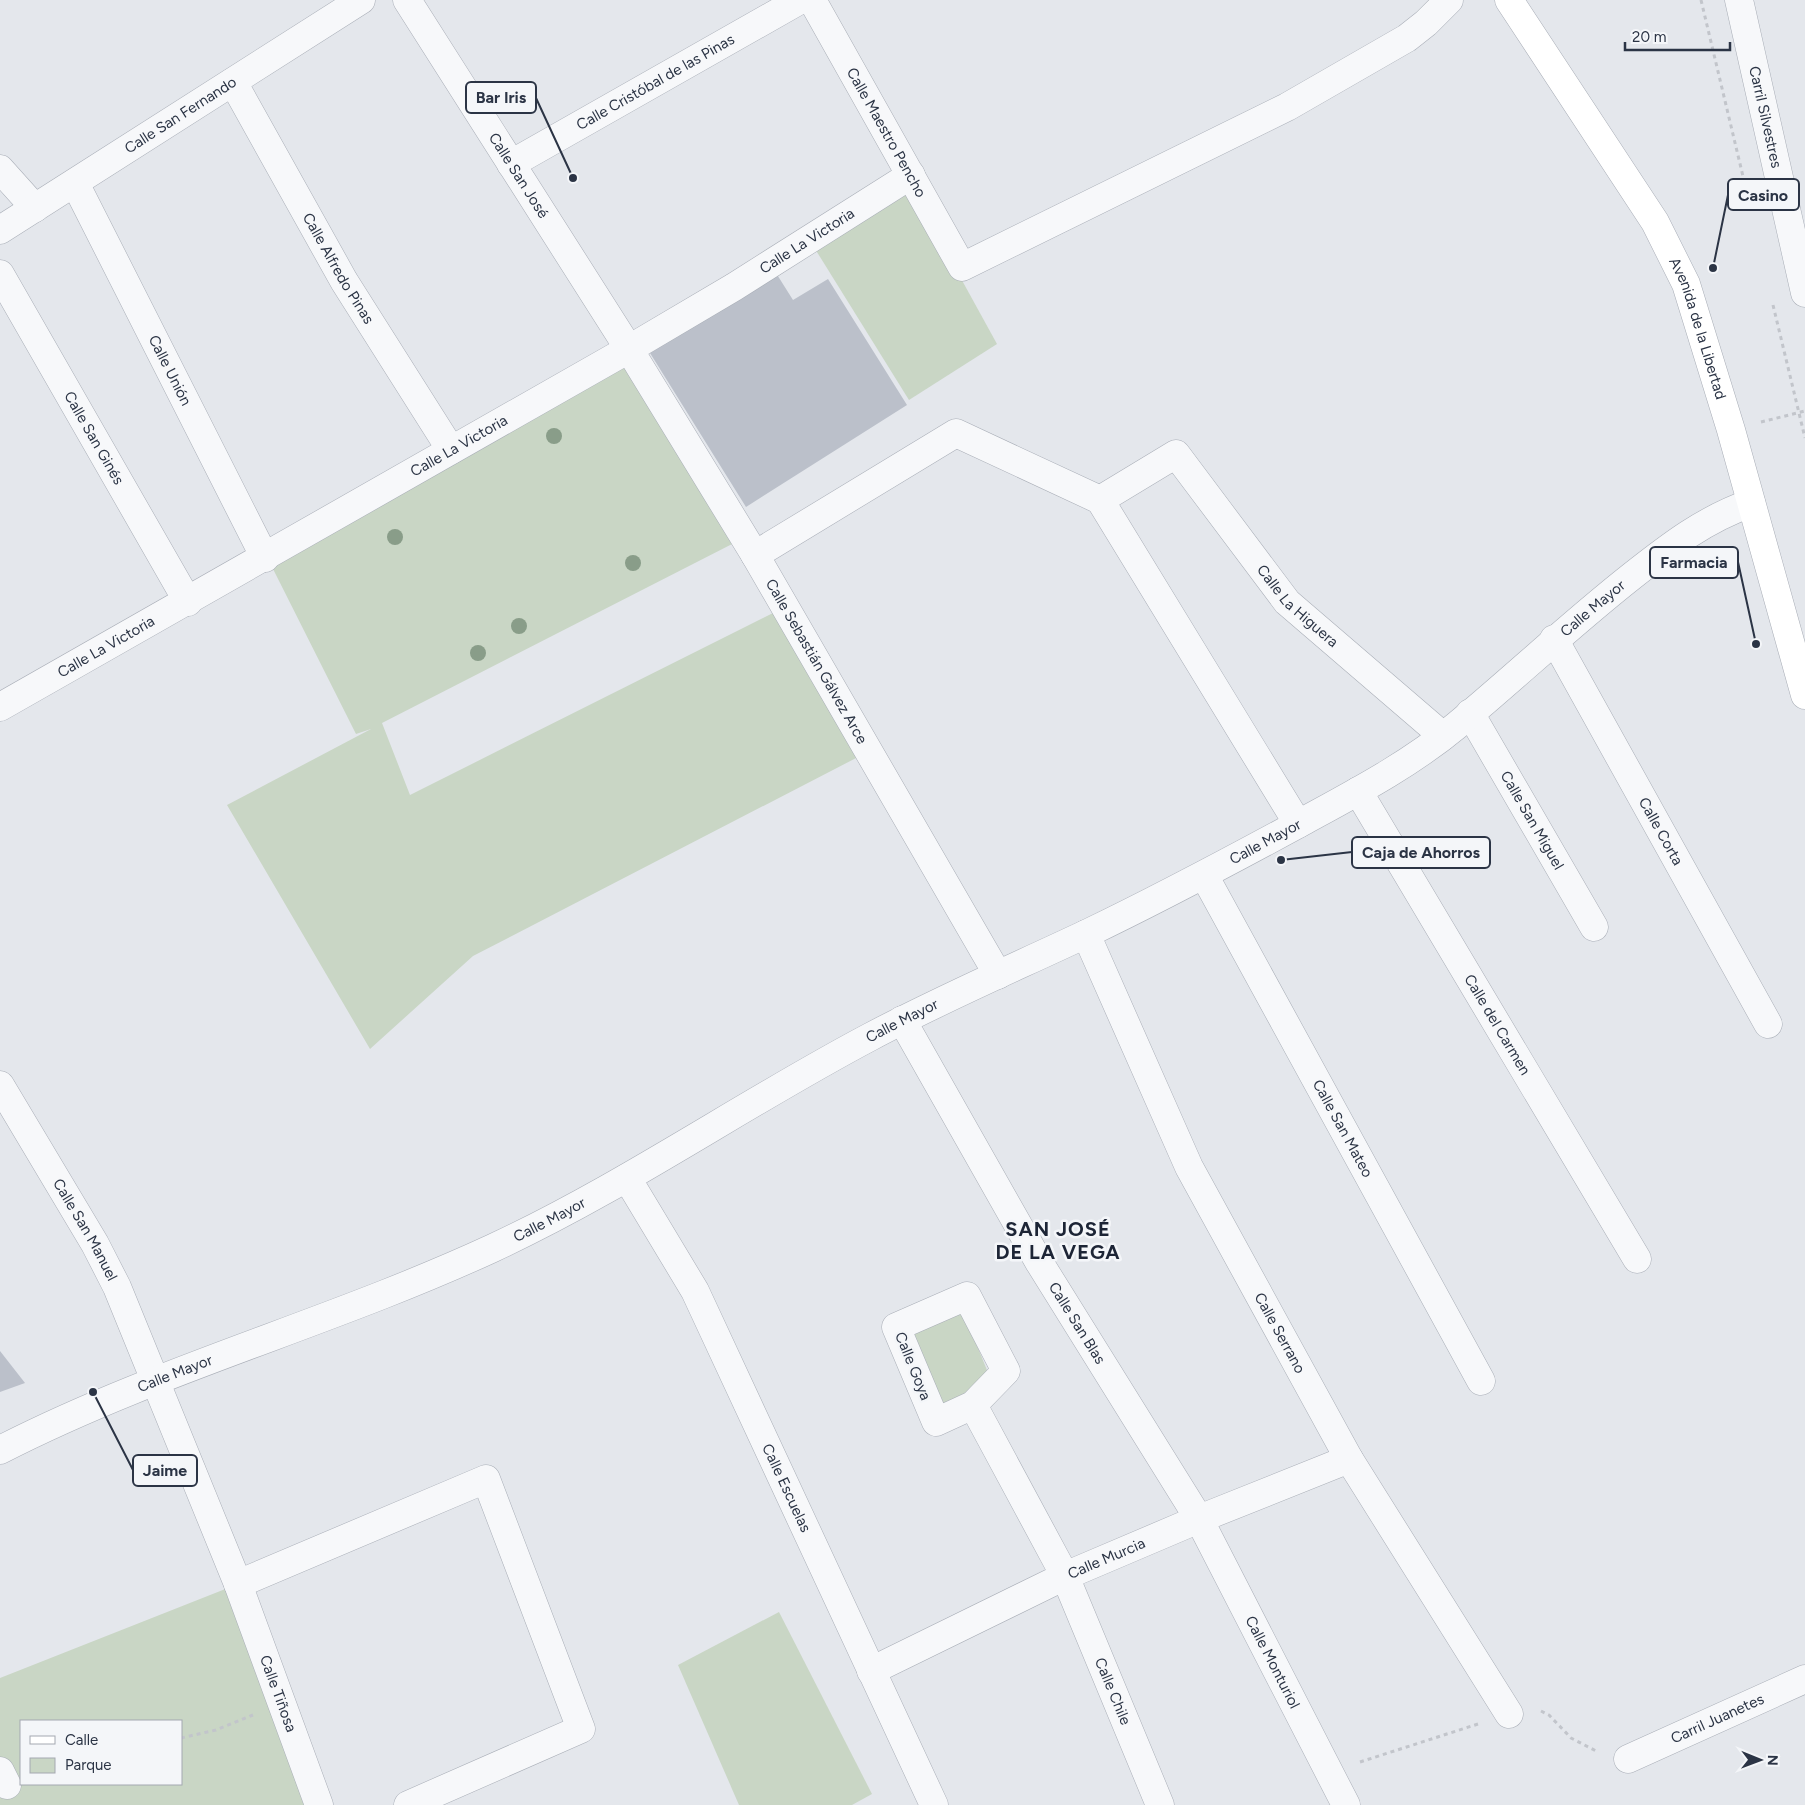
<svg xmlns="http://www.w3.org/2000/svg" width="1805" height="1805" viewBox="0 0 1805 1805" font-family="Figtree,sans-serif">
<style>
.green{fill:#c9d6c5;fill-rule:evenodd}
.building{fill:#bbc0ca}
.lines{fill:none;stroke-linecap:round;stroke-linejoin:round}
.pedestrian-casing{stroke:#a9aeb7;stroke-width:29}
.minor-casing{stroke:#a9aeb7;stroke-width:29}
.secondary-casing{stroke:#a9aeb7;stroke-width:29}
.path{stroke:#c2c5cb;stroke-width:3;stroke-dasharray:4 4;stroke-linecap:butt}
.pedestrian{stroke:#f7f8fa;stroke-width:28}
.minor{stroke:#f7f8fa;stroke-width:28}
.secondary{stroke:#fff;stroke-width:28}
.tree{fill:#899d89}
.labels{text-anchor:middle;stroke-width:5;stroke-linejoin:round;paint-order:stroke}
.street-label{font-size:15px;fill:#2b3445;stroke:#f4f6f9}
.district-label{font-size:20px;font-weight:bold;letter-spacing:1px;fill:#1d2536;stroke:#f4f6f9}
.leader{fill:none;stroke:#2b3445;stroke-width:2}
.callout-dot{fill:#2b3445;stroke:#f4f6f9;stroke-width:2}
.callout{fill:#f4f6f9;stroke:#2b3445;stroke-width:2}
.callout-label{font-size:16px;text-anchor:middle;font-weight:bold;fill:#2b3445}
</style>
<rect width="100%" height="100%" fill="#e4e7ec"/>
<g class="green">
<polygon points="909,184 997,344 909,400 812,244"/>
<polygon points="627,356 738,541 382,723 410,795 773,613 860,756 473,956 370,1049 227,805 371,729 356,734 269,561"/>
<polygon points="951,1309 965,1316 993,1385 941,1411 907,1331"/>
<path d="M238,1584L323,1805H0V1678ZM21,1721H181V1784H21Z"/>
<polygon points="779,1612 872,1794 852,1805 739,1805 678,1665"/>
</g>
<g class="building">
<polygon points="776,273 793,300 828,279 907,405 746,507 650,353"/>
<polygon points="0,1351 25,1383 0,1392"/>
</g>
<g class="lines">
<defs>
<g id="pedestrian">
<path id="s1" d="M511,164L800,0"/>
<path id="s2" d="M1554,639L1768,1024"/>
<path id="s3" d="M902,1020L1039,1262L1199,1519"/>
</g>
<g id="minor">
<path id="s4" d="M407,0L629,349L755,555L998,975"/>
<path id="s5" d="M812,0L962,267L1287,107L1407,38L1426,23L1449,0"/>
<path id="s6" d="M1739,0L1805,293"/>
<path id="s7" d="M233,82L344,281L451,450"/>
<polyline points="0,169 35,208"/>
<path id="s8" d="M75,183L265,558"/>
<path id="s9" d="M0,230L361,0"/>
<path id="s10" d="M0,274L188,602"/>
<path id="s11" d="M1100,500L1176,454L1287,602L1443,736"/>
<polyline points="755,555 956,433 1100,500 1298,824"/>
<path id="s12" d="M0,707L629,349L734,287L911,175"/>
<path id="s13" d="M1470,713L1594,927"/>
<path id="s14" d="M1358,791L1637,1259"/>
<path id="s15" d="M1204,875L1481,1381"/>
<path id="s16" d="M1086,934L1189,1167L1349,1459L1509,1714"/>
<path id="s17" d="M0,1085L95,1244L117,1287L238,1584L319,1805"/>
<path id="s18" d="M627,1178L695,1291L934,1805"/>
<polygon points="967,1296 1006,1371 973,1405 936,1422 896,1327"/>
<path id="s19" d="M973,1405L1065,1576L1160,1805"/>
<path id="s20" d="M0,1450C158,1369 331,1323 493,1248C624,1187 743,1104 870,1037C941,999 1016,967 1088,933C1161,898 1232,860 1302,822C1355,793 1409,765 1456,726C1515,677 1571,624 1632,576C1670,546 1705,519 1751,503"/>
<path id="s21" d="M1199,1519L1346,1805"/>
<polyline points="238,1584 486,1479 581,1729 408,1805"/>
<path id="s22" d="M871,1671L1065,1576L1199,1519L1349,1459"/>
<path id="s23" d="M1628,1759L1805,1679"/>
<polyline points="0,1771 7,1785"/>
</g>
<g id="secondary">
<path id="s24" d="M1509,0L1655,222L1686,284L1731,430L1805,695"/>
</g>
</defs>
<use href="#pedestrian" class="pedestrian-casing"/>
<use href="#minor" class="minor-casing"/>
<use href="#secondary" class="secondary-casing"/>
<g class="path">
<polyline points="1701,0 1746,189"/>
<polyline points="1773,305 1805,438"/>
<polyline points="1761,422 1805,411"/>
<polyline points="1541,1711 1549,1715 1571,1738 1598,1752"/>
<polyline points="181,1738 216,1730 253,1715"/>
<polyline points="1360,1762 1478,1724"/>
</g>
<use href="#pedestrian" class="pedestrian"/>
<use href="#minor" class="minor"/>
<use href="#secondary" class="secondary"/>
</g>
<g class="tree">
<circle cx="554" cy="436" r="8"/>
<circle cx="395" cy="537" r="8"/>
<circle cx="633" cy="563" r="8"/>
<circle cx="519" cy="626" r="8"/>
<circle cx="478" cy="653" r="8"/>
</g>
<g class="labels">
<g class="street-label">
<text dy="5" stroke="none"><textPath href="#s1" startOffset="166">Calle Cristóbal de las Pinas</textPath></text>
<text dy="5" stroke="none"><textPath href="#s9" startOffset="214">Calle San Fernando</textPath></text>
<text dy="5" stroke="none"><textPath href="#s6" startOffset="120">Carril Silvestres</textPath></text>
<text dy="5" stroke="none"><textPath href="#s5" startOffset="152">Calle Maestro Pencho</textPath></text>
<text dy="5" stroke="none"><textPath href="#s4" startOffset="208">Calle San José</textPath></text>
<text dy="5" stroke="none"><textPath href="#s12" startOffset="932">Calle La Victoria</textPath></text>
<text dy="5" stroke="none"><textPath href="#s7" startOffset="214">Calle Alfredo Pinas</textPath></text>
<text dy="5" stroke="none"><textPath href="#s24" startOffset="381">Avenida de la Libertad</textPath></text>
<text dy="5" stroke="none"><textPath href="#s8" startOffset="210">Calle Unión</textPath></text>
<text dy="5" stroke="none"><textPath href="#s10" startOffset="189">Calle San Ginés</textPath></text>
<text dy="5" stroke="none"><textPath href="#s12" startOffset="528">Calle La Victoria</textPath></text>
<text dy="5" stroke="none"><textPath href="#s11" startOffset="284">Calle La Higuera</textPath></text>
<text dy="5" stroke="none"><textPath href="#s20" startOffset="1810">Calle Mayor</textPath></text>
<text dy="5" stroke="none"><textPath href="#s12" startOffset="122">Calle La Victoria</textPath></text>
<text dy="5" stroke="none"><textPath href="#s4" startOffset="778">Calle Sebastián Gálvez Arce</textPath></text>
<text dy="5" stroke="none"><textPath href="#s13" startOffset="124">Calle San Miguel</textPath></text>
<text dy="5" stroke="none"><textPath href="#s2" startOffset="220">Calle Corta</textPath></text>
<text dy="5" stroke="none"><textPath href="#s20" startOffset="1406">Calle Mayor</textPath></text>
<text dy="5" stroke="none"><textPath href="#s20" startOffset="1001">Calle Mayor</textPath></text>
<text dy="5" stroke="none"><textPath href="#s14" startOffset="272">Calle del Carmen</textPath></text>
<text dy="5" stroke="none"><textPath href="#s15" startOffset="289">Calle San Mateo</textPath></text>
<text dy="5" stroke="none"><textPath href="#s20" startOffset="596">Calle Mayor</textPath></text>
<text dy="5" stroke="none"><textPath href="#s17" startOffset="168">Calle San Manuel</textPath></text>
<text dy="5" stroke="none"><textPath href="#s3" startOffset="350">Calle San Blas</textPath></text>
<text dy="5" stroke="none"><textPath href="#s16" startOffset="444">Calle Serrano</textPath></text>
<text transform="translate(913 1366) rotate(68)" y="5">Calle Goya</text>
<text dy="5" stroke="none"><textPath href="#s20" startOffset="191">Calle Mayor</textPath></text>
<text dy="5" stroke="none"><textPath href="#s18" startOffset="349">Calle Escuelas</textPath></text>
<text dy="5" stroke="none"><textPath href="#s22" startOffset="261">Calle Murcia</textPath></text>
<text dy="5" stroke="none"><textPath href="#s21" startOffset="161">Calle Monturiol</textPath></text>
<text dy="5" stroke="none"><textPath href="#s19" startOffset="319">Calle Chile</textPath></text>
<text dy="5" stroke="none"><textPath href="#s17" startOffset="671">Calle Tiñosa</textPath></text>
<text dy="5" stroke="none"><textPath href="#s23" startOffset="98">Carril Juanetes</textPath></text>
</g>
<g class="district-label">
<text x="1058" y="1236">SAN JOSÉ<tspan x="1058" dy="23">DE LA VEGA</tspan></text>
</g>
</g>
<path class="leader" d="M573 178L536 98M1713 268L1728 195M1756 644L1738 562M1281 860L1352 852M93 1392L133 1470"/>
<g class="callout-dot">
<circle cx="573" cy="178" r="5"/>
<circle cx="1713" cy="268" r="5"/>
<circle cx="1756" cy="644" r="5"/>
<circle cx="1281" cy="860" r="5"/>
<circle cx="93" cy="1392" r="5"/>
</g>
<g class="callout">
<rect x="466" y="82" width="70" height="31" rx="5"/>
<rect x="1728" y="179" width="71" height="31" rx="5"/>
<rect x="1650" y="547" width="88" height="31" rx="5"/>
<rect x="1352" y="837" width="138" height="31" rx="5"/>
<rect x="133" y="1455" width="64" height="31" rx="5"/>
</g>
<g class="callout-label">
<text x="501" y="103">Bar Iris</text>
<text x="1763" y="201">Casino</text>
<text x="1694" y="568">Farmacia</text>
<text x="1421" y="858">Caja de Ahorros</text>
<text x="165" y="1476">Jaime</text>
</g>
<rect x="20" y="1720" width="162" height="65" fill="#f4f6f9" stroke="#a4a8b1"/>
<rect x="30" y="1736" width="25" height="8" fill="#ffffff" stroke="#a4a8b1"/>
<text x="65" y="1745" font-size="15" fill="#2b3445">Calle</text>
<rect x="30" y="1758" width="25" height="15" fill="#c9d6c5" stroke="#a4a8b1"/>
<text x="65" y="1770" font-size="15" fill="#2b3445">Parque</text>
<g transform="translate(1760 1760) rotate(91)" stroke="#f4f6f9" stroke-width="4" paint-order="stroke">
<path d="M0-4L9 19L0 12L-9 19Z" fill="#2b3445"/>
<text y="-8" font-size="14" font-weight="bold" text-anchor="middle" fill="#2b3445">N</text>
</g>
<path d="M1625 42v8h105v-8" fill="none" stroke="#2b3445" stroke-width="2.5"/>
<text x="1632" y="42" font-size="15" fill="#2b3445" stroke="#f4f6f9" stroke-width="4" paint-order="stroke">20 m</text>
</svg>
